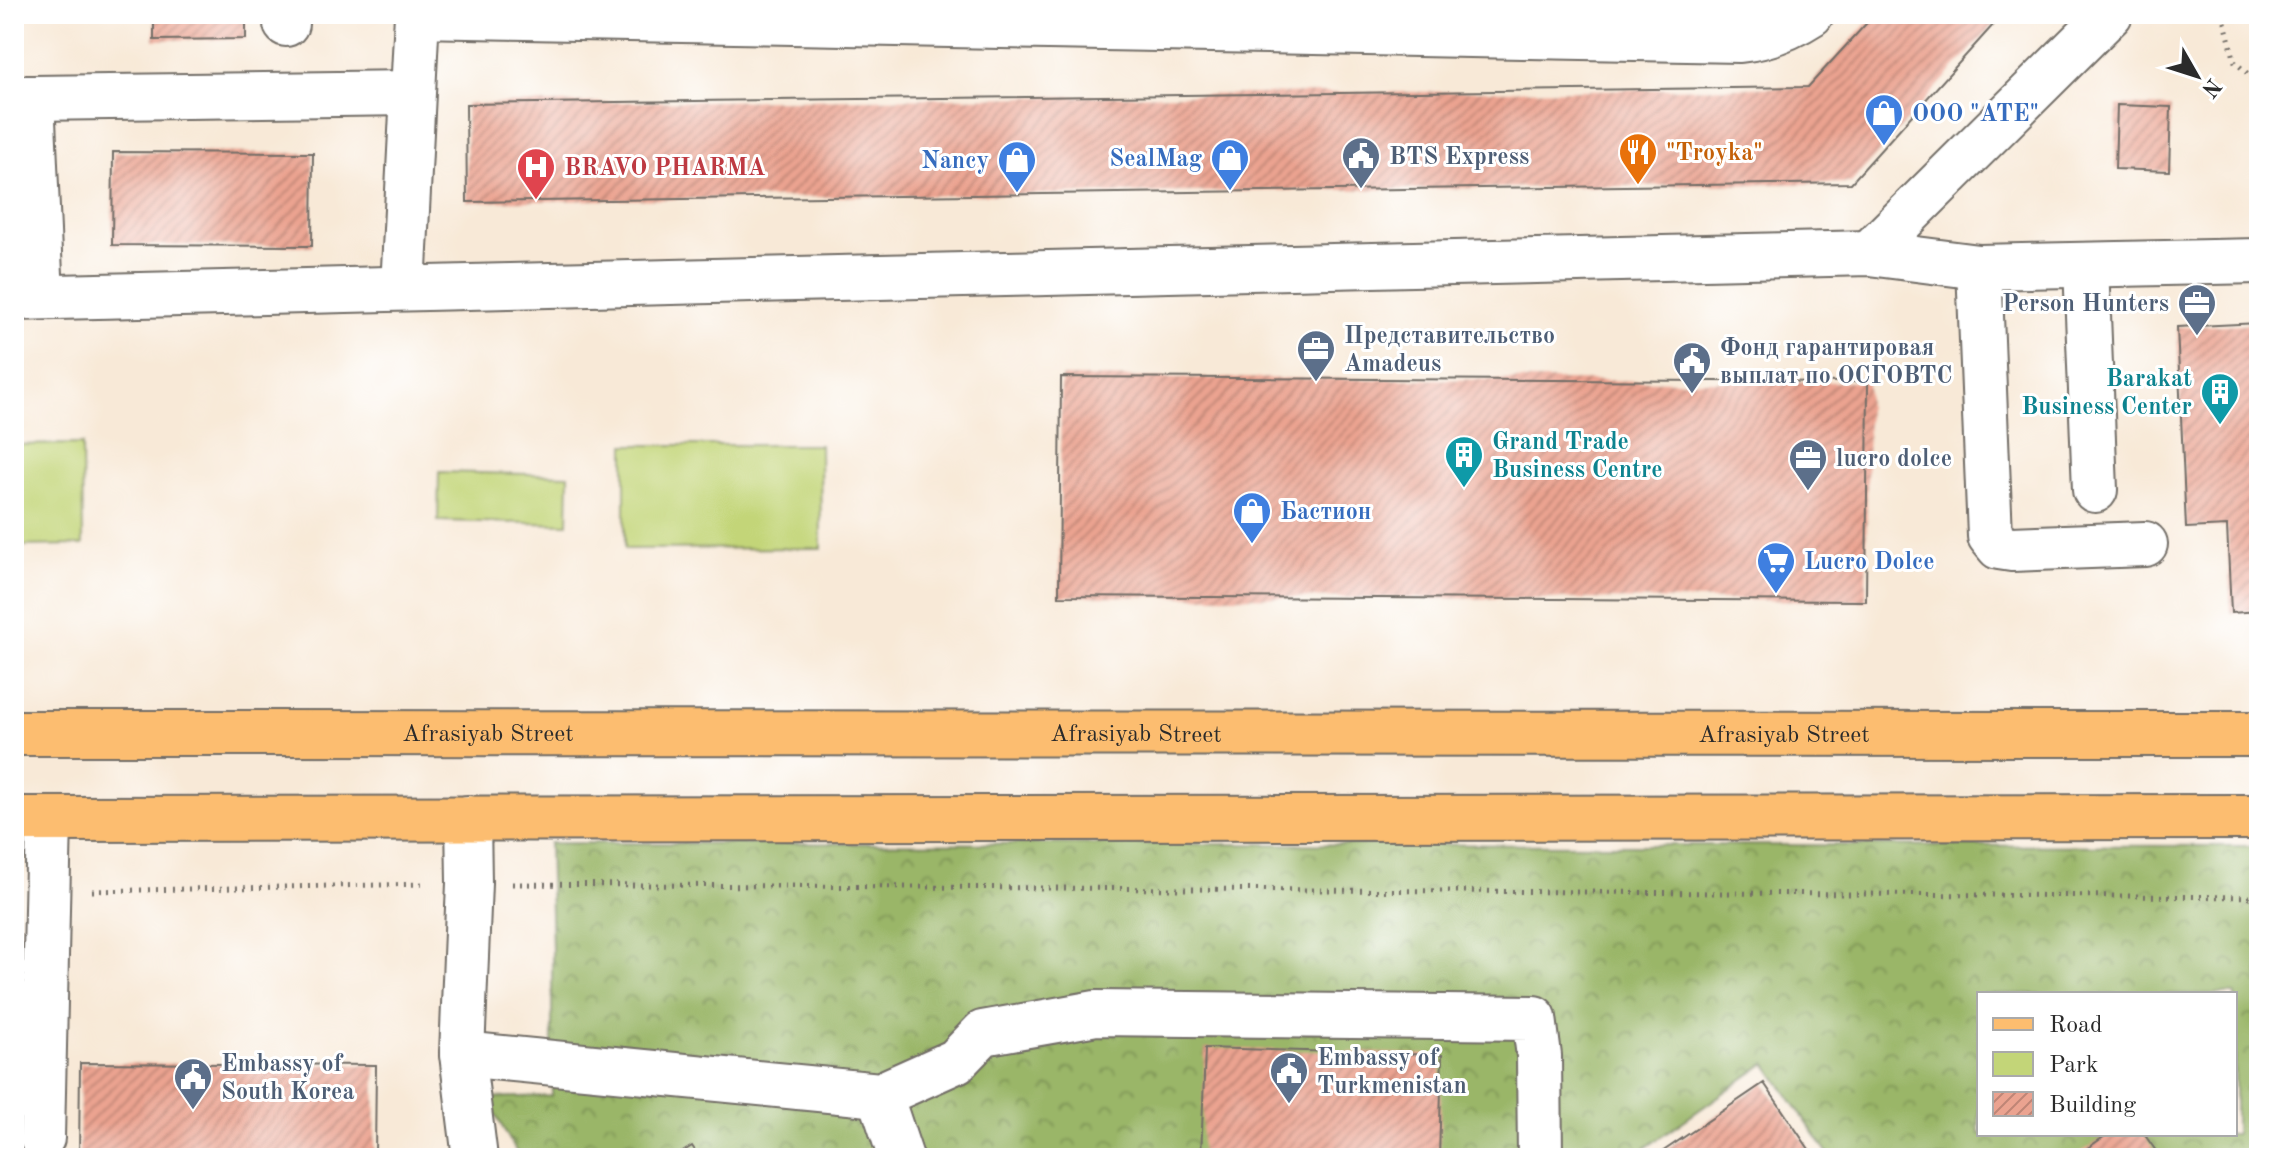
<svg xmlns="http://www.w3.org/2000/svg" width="2273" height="1172" viewBox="0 0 2273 1172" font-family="'Old Standard TT',serif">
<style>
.green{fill:#c3d578;stroke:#778052;stroke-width:2}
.forest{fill:url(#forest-crowns);stroke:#62704a;stroke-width:2;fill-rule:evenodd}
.building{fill:url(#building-hatch)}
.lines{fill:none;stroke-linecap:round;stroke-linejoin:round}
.minor-casing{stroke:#736e67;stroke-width:48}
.major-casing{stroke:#736e67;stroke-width:48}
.path{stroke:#736e67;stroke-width:5;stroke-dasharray:2 6;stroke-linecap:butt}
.minor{stroke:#fff;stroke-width:44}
.major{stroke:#fcbd6f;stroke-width:44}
.labels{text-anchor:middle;stroke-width:6;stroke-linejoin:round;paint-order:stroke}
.shop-label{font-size:24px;font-weight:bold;fill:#366cbe;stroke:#fff;text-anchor:start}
.food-label{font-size:24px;font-weight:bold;fill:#c56008;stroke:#fff;text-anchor:start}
.service-label{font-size:24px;font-weight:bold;fill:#4e5e75;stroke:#fff;text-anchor:start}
.health-label{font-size:24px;font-weight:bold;fill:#be3a42;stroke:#fff;text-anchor:start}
.culture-label{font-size:24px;font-weight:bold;fill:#0d838f;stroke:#fff;text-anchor:end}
.street-label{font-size:24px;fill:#2b2b2b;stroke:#fff}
</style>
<defs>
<pattern id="forest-crowns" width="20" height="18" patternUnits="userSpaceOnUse" patternTransform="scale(2)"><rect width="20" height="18" fill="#9ab668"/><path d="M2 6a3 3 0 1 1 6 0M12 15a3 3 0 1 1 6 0" fill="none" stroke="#7e9456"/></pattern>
<pattern id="building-hatch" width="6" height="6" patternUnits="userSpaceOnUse" patternTransform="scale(2)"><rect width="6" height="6" fill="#eba390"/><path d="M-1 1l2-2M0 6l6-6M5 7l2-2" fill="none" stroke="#bf8576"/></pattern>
</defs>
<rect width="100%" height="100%" fill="#fff"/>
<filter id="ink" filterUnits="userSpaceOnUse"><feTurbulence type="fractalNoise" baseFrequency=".0125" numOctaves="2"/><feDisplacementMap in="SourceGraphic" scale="16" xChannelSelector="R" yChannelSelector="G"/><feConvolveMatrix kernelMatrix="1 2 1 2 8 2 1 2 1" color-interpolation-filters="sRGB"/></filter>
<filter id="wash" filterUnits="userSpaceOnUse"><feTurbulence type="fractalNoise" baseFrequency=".006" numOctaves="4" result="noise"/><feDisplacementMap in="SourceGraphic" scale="32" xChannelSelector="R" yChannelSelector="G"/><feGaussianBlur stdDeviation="1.8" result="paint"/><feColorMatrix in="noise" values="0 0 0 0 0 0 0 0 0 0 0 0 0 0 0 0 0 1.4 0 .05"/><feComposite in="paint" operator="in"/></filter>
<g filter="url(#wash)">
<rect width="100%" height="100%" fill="#f8e9d7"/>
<g class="green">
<polygon points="82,444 83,545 14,546 14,445"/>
<polygon points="625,445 820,445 821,548 625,549"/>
<polygon points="439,472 569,475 568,524 438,521"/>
</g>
<path class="forest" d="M549,843L2259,846V1158H1831L1766,1063L1631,1158H700L692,1146L673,1158H520L486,1098L552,1096V950ZM1979,994H2235V1134H1979Z"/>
<g id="blocks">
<g class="building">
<polygon points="154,14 246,14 246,39 154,40"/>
<polygon points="1875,14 2003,14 1851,183 467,202 466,104 1808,87"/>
<polygon points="2117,105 2171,107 2169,171 2115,169"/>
<polygon points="113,152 313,153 312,246 112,245"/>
<polygon points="2259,323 2259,611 2231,613 2227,526 2186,528 2177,327"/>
<polygon points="1061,377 1868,382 1866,601 1059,596"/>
<polygon points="1205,1048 1442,1055 1439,1158 1201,1158"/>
<polygon points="80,1063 376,1065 375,1158 79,1158"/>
<polygon points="1764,1083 1815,1158 1666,1158 1662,1152"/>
<polygon points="2108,1134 2144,1134 2161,1158 2073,1158"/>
<polygon points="692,1146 700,1158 673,1158"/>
</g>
</g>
</g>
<g filter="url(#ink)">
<use href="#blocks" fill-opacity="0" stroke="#736e67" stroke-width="2"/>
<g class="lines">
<defs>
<g id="minor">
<polyline points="286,24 286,14"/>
<polyline points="14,98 32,98 41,297"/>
<polyline points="32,98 412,93"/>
<polyline points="1869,253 2110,14"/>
<polyline points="2086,265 2095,490"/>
<polyline points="1979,267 1990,536 1999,547 2012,549 2145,544"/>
<path d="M403,288L417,15L1740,40C1767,37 1788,29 1811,14"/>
<polyline points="14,298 1869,253 1979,267 2259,261"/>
<polyline points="468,818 469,883 462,1054 475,1158"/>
<polyline points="462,1054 880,1095 956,1061 983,1033 1096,1013 1534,1018 1539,1056 1540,1158"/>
<polyline points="880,1095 901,1158"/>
<polyline points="42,1138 49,819"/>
</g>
<g id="major">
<path id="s1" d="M14,733L2259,734"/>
<polyline points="14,819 2259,817"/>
</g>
</defs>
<use href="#minor" class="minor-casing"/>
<use href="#major" class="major-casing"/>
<g class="path">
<polyline points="2223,14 2235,62 2259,84"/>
<polyline points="512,884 2259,897"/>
<polyline points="92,891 426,884"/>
</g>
<use href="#minor" class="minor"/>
<use href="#major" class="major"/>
</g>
</g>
<defs>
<symbol id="shop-pin" viewBox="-11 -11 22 30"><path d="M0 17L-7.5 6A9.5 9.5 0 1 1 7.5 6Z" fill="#3f7fe0" stroke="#fff"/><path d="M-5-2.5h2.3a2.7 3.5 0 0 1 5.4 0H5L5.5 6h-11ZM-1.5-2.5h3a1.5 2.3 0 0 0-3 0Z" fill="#fff"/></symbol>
<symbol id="restaurant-pin" viewBox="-11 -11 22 30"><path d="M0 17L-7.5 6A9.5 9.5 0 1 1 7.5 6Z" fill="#e8710a" stroke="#fff"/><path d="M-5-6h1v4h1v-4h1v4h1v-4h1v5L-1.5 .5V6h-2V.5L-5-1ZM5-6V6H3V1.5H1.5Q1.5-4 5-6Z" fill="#fff"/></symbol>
<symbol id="civic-pin" viewBox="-11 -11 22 30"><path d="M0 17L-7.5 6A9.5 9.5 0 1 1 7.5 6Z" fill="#5c6f8a" stroke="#fff"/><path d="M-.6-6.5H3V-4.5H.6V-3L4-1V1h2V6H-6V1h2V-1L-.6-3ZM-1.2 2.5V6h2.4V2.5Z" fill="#fff"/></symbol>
<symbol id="hospital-pin" viewBox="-11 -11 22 30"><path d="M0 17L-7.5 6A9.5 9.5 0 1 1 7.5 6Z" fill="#e0444e" stroke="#fff"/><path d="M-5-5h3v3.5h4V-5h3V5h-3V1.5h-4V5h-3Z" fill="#fff"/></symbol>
<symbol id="office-pin" viewBox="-11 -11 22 30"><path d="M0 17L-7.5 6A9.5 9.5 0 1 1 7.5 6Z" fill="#5c6f8a" stroke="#fff"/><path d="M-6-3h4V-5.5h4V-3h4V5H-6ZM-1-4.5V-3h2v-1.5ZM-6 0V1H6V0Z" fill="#fff"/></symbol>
<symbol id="building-pin" viewBox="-11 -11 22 30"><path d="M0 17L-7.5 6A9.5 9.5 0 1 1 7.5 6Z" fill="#0f9aa8" stroke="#fff"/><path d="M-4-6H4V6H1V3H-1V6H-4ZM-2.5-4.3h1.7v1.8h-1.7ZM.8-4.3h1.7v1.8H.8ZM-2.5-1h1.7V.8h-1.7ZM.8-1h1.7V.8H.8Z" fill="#fff"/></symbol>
<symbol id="supermarket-pin" viewBox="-11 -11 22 30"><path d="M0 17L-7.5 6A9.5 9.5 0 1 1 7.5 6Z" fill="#3f7fe0" stroke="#fff"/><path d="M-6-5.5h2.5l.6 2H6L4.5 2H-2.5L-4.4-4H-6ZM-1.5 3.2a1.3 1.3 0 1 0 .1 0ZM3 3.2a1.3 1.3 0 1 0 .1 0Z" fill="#fff"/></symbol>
</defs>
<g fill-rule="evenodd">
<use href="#shop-pin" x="1862" y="91" width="44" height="60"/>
<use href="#restaurant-pin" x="1616" y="130" width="44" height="60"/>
<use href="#civic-pin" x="1339" y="134" width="44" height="60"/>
<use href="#shop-pin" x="1208" y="136" width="44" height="60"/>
<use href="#shop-pin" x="995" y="138" width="44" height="60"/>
<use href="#hospital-pin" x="514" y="145" width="44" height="60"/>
<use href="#office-pin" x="2175" y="281" width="44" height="60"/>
<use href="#office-pin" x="1294" y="327" width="44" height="60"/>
<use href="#civic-pin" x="1670" y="339" width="44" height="60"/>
<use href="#building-pin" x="2198" y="370" width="44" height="60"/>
<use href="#building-pin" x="1442" y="433" width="44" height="60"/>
<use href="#office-pin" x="1786" y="436" width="44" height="60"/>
<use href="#shop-pin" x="1230" y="489" width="44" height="60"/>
<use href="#supermarket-pin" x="1754" y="539" width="44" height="60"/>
<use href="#civic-pin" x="1267" y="1049" width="44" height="60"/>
<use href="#civic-pin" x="171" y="1055" width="44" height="60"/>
</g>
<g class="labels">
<g class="shop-label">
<text x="1912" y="121">OOO "ATE"</text>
<text x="1202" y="166" text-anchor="end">SealMag</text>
<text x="989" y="168" text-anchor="end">Nancy</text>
<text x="1280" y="519">Бастион</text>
<text x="1804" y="569">Lucro Dolce</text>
</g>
<g class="food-label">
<text x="1666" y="160">"Troyka"</text>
</g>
<g class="service-label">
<text x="1389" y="164">BTS Express</text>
<text x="2169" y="311" text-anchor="end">Person Hunters</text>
<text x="1344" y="343">Представительство<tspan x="1344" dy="28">Amadeus</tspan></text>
<text x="1720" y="355">Фонд гарантировая<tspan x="1720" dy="28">выплат по ОСГОВТС</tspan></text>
<text x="1836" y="466">lucro dolce</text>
<text x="1317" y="1065">Embassy of<tspan x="1317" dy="28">Turkmenistan</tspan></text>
<text x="221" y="1071">Embassy of<tspan x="221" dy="28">South Korea</tspan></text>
</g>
<g class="health-label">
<text x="564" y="175">BRAVO PHARMA</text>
</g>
<g class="culture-label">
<text x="2192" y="386">Barakat<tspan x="2192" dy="28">Business Center</tspan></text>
<text x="1492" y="449" text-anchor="start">Grand Trade<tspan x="1492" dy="28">Business Centre</tspan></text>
</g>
<g class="street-label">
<text dy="8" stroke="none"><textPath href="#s1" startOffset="474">Afrasiyab Street</textPath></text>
<text dy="8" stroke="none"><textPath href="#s1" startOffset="1122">Afrasiyab Street</textPath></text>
<text dy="8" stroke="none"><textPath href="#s1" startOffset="1770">Afrasiyab Street</textPath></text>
</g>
</g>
<rect width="2273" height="1172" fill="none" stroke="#fff" stroke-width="48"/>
<rect x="1977" y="992" width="260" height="144" fill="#ffffff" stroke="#aaaaaa" stroke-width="2"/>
<rect x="1993" y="1018" width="40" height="12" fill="#fcbd6f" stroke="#aaaaaa" stroke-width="2"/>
<text x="2049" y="1032" font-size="24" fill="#2b2b2b">Road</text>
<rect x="1993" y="1052" width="40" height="24" fill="#c3d578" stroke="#aaaaaa" stroke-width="2"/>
<text x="2049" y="1072" font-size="24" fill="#2b2b2b">Park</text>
<rect x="1993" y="1092" width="40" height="24" fill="url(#building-hatch)" stroke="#aaaaaa" stroke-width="2"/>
<text x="2049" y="1112" font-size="24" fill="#2b2b2b">Building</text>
<g transform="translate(2197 76) rotate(129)" stroke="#ffffff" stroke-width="6" paint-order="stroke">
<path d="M0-6L14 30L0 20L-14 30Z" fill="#2b2b2b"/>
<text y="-12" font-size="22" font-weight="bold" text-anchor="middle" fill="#2b2b2b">N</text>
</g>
</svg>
